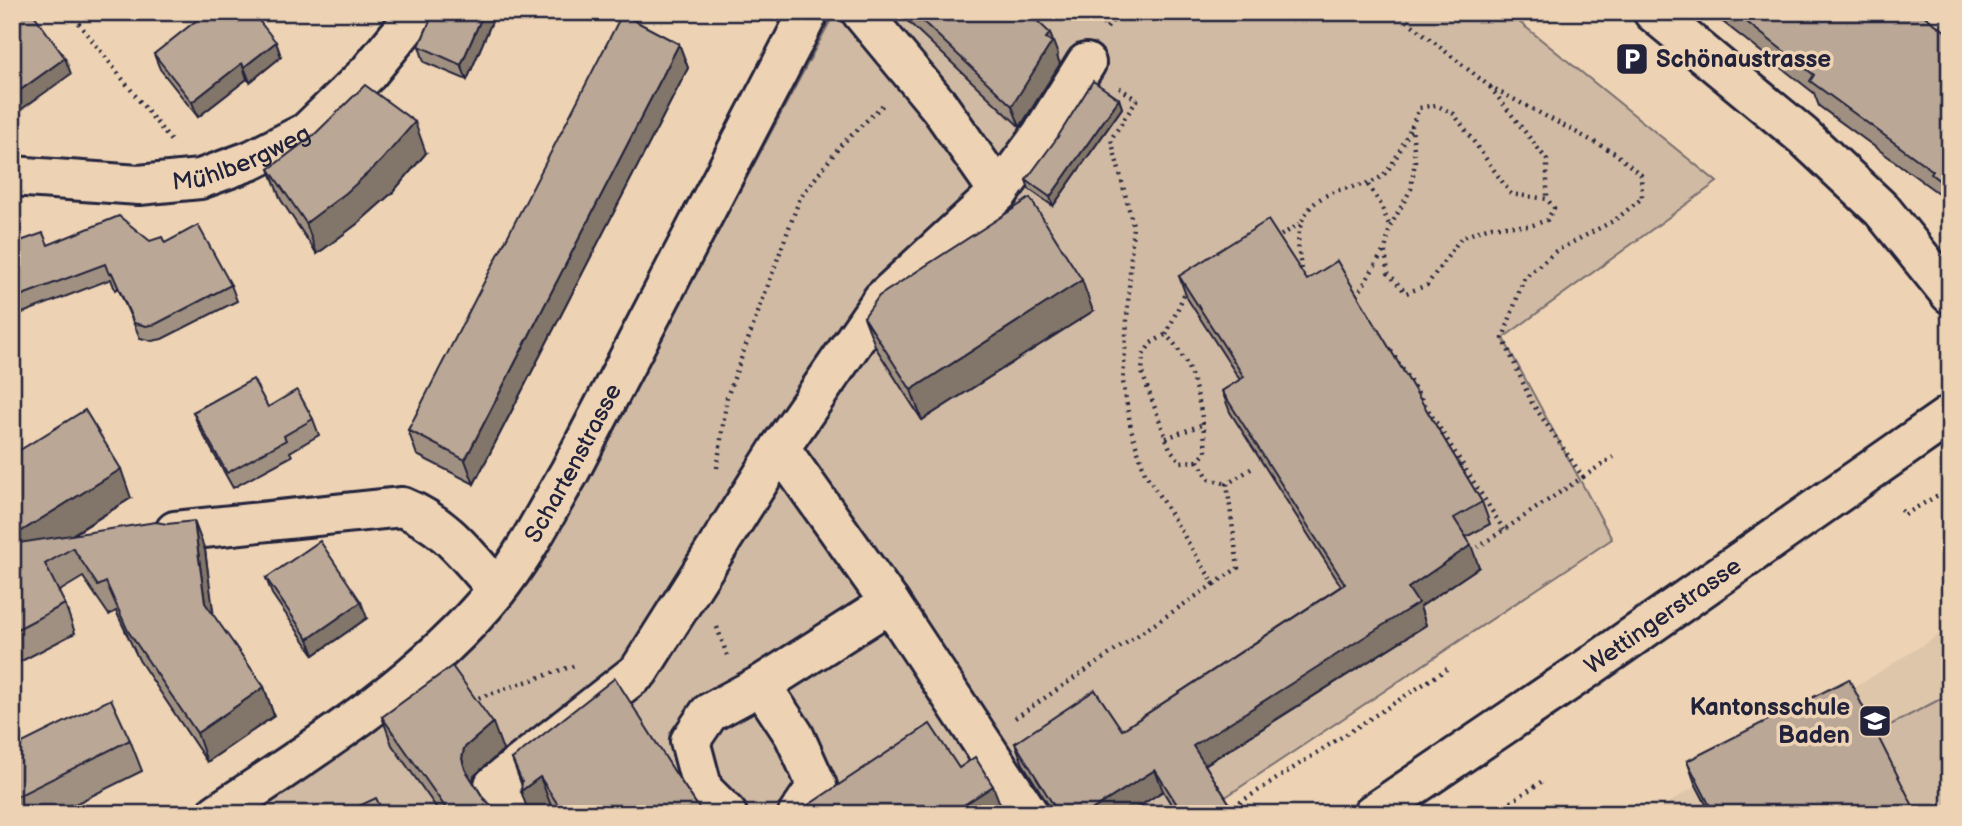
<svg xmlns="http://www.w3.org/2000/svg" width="1962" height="826" viewBox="0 0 1962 826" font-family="'Balsamiq Sans',sans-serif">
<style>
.built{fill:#dec6ab}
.green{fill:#d0baa3;stroke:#796e6f;stroke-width:2}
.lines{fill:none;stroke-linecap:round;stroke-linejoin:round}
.minor-casing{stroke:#22223b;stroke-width:44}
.major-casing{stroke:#22223b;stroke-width:44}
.path{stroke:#22223b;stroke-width:4.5;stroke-dasharray:2 5;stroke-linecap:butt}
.minor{stroke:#edd3b4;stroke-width:38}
.major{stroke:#edd3b4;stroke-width:38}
.wall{fill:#a09081;stroke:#22223b;stroke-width:2}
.shaded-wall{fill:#827569;stroke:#22223b;stroke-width:2}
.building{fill:#baa796;stroke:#22223b;stroke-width:2}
.labels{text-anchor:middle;stroke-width:7;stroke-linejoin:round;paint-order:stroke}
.poi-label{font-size:24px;font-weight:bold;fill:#22223b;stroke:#edd3b4;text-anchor:start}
.street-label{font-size:24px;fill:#22223b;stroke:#edd3b4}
</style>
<rect width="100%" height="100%" fill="#edd3b4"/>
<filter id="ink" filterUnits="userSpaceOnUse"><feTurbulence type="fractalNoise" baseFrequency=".0143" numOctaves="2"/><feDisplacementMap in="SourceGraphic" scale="14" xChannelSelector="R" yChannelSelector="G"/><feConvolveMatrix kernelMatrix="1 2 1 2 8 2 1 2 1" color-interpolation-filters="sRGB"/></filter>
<g filter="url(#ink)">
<polygon class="built" points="1950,628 1950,814 1651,814"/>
<g class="green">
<polygon points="835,12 1507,12 1717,182 1503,338 1612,539 1200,814 250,814 377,730 540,567"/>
<polygon points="1950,694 1950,814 1916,814 1875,733"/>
</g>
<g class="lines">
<defs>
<g id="minor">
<polyline points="861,12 939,106 999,192 882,300 780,448 890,603 1029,814"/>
<polyline points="1653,12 1803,136 1882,210 1950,294"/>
<path id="s1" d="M12,176L139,185L200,179L252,160L307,132L368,73L413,18L415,12"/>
<polyline points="999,192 1041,135 1086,63"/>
<path d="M175,531L402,507C445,524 467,555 497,589"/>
<polyline points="761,685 794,735 817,786 798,814"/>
<path id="s2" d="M216,814C313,750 422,682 496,591C525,555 546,512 569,473L809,12"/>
<polyline points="512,814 494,785 639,671 780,448"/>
<polyline points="727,814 703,790 690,741 709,713 761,685 890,603"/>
</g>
<g id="major">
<path id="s3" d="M1372,814L1585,670L1950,415"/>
</g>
</defs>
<use href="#minor" class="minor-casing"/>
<use href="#major" class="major-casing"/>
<g class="path">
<polyline points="70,12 171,141"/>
<polyline points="1100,12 1104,26"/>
<polyline points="1396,12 1489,86 1615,153 1641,175 1642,198 1615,220 1556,251 1524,278 1503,338 1532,403 1583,477 1478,547"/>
<polyline points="1107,28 1119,12"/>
<polyline points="1490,87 1547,160 1547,199 1511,194 1454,114 1436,105 1419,108 1412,126 1415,161 1411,189 1390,227 1385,250 1388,273 1406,293 1427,285 1461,238 1492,226 1530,226 1547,220 1554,208 1547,199"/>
<polyline points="1368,185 1380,203 1390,227"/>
<polyline points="1275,239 1300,224"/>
<path d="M1302,269C1294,237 1297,208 1331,193C1349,185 1366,188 1382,176C1393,168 1405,139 1412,126"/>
<path d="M1190,291L1184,295L1166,335C1195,362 1203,414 1206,452L1198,461L1209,479L1227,484"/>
<polyline points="1357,296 1384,250"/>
<polyline points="1165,335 1151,343 1143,355 1142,373 1170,449 1181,462 1198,461"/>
<polyline points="1391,351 1504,530"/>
<polyline points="1166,438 1204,424"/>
<polyline points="717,468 727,397 800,198 841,145 885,103"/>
<polyline points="1583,477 1613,457"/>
<polyline points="1901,510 1904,515 1950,488"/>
<polyline points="1214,584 1238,568 1227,484 1254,467"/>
<polyline points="717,627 728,658"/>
<polyline points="472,700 576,665"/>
<polyline points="1015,718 1214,584 1145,473 1131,429 1123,382 1133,225 1111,139 1137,100 1117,86"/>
<polyline points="1222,814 1447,669"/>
<polyline points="1493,814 1544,780"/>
</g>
<use href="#minor" class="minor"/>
<use href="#major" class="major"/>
</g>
<g class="wall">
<polygon points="434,12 496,12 467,80 424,62 419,46"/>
<polygon points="898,12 1028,12 1058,55 1057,56 1060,64 1020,127"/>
<polygon points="1710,12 1919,12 1950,35 1950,207 1940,200 1938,193 1819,106 1814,93"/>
<polygon points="276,42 281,57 250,82 247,79 198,117 160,69 154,54"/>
<polygon points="679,44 688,68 474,484 417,455 408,430"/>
<polygon points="1119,99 1122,108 1053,206 1029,189 1026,180"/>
<polygon points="426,153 393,192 357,224 317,254 281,200 269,169"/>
<polygon points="150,241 165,243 231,285 237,301 162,339 152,341 140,338 118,288 115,290 111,279 12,317 12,244 48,245"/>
<polygon points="1179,276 1307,280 1482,502 1490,524 1466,537 1479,567 1420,607 1426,625 1205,765 1233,809 1234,814 1177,814 1163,791 1127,814 1054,814 1023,764 1015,743 1122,730 1341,586 1230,412 1222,391 1240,380 1187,298"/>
<polygon points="1093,311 922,420 876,348 864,317"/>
<polygon points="268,407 313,419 319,435 290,452 292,456 233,488 199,427 193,412"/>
<polygon points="12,455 131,498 73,535 205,550 213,615 264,687 274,716 207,762 139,660 116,611 109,615 83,577 58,592 65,604 75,633 12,666"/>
<polygon points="266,578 367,618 314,655 272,594"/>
<polygon points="382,717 503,750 474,776 473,781 484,799 492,806 503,809 505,814 441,814 392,745"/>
<polygon points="130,740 142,771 55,814 12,814 12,748"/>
<polygon points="512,759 676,774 703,814 556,814 552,808 522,786"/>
<polygon points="1687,761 1917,814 1711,814 1695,783"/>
</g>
<g class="shaded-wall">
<polygon points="484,12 496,12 467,80 461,65"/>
<polygon points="1050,33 1058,55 1057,56 1060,64 1020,127 1012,106 1046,38"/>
<polygon points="276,42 281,57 250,82 244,67"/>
<polygon points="679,44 688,68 474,484 465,460"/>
<polygon points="65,58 71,74 15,114 12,106 12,96"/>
<polygon points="242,63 247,79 198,117 192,102"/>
<polygon points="1119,99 1122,108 1053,206 1050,197"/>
<polygon points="415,122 426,153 393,192 357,224 317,254 306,223"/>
<polygon points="1082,280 1093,311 922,420 911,390"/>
<polygon points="121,469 131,498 12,572 12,537"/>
<polygon points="194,521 205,550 216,632 205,603"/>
<polygon points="1471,545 1479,567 1420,607 1426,625 1201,767 1193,746 1408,588"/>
<polygon points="361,602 367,618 314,655 308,639"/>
<polygon points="264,687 274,716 207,762 197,733"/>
<polygon points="493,723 503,750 474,776 472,786 475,796 462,759 464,748"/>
<polygon points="1155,770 1163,791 1127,814 1085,814"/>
<polygon points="540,777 552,808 543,814 529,814 521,791"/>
<polygon points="993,786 1004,814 950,814"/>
<polygon points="503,809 505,814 495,814"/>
<polygon points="1233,809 1234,814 1225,814"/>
</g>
<g class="building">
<polygon points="15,12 32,12 65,58 12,96 12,14"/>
<polygon points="207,12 252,12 276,42 244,67 242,63 192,102 154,54"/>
<polygon points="434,12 484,12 461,65 419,46"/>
<polygon points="913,12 1028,12 1050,33 1046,38 1052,42 1012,106"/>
<polygon points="1734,12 1919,12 1950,35 1950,189 1931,174 1933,171 1810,81 1814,75"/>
<polygon points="622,14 679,44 465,460 408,430"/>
<polygon points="1093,81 1119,99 1050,197 1026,180 1057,138"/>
<polygon points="365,85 415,122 381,161 346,193 306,223 269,169 316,133"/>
<polygon points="1030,198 1082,280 911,390 864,317 879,296"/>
<polygon points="119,216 150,241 162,237 165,243 198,225 231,285 156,324 146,326 134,323 112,273 109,274 105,264 12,299 12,244 43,233 48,245"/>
<polygon points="1268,220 1307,280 1337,261 1482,502 1454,518 1471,545 1408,588 1418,603 1193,746 1233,809 1225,814 1183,814 1155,770 1085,814 1059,814 1015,743 1095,690 1122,730 1345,584 1222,391 1244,377 1179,276"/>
<polygon points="253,379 268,407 297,390 313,419 284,436 286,440 227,473 193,412"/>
<polygon points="85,410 121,469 12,537 12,455"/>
<polygon points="194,521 205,603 264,687 197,733 128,631 106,582 98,586 73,548 45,564 65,604 12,632 12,544 156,522 167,524"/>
<polygon points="320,541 361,602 308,639 266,578"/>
<polygon points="452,666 493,723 464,748 462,759 465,769 484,799 492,806 503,809 495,814 450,814 382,717"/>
<polygon points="615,678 676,774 703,814 564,814 540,777 521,791 522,782 512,759"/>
<polygon points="1849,679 1917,814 1714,814 1687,761"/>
<polygon points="111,699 130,740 12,799 12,748"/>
<polygon points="930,724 959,768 975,757 993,786 950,814 795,814"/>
<polygon points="376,798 384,814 342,814"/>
</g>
</g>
<defs>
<symbol id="parking-square" viewBox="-11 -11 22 22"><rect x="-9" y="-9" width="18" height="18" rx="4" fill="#22223b" stroke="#edd3b4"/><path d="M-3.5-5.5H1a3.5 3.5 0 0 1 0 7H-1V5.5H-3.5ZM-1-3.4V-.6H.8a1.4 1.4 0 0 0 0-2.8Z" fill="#fff"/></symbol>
<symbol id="school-square" viewBox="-11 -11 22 22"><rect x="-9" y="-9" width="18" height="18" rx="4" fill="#22223b" stroke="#edd3b4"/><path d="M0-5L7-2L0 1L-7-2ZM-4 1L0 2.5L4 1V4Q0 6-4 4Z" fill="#fff"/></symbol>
</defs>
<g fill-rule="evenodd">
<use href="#parking-square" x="1613" y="40" width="38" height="38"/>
<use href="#school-square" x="1856" y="702" width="38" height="38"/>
</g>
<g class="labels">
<g class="poi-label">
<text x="1656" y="67">Schönaustrasse</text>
<text x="1850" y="715" text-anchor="end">Kantonsschule<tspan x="1850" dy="28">Baden</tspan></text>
</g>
<g class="street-label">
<text dy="8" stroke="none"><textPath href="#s1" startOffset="234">Mühlbergweg</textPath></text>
<text dy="8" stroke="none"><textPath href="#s2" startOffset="509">Schartenstrasse</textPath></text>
<text dy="8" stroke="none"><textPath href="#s3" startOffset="352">Wettingerstrasse</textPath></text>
</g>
</g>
<rect width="1962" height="826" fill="none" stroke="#edd3b4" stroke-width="42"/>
<rect x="21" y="21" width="1920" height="784" fill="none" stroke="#22223b" stroke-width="2.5" filter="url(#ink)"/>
</svg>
